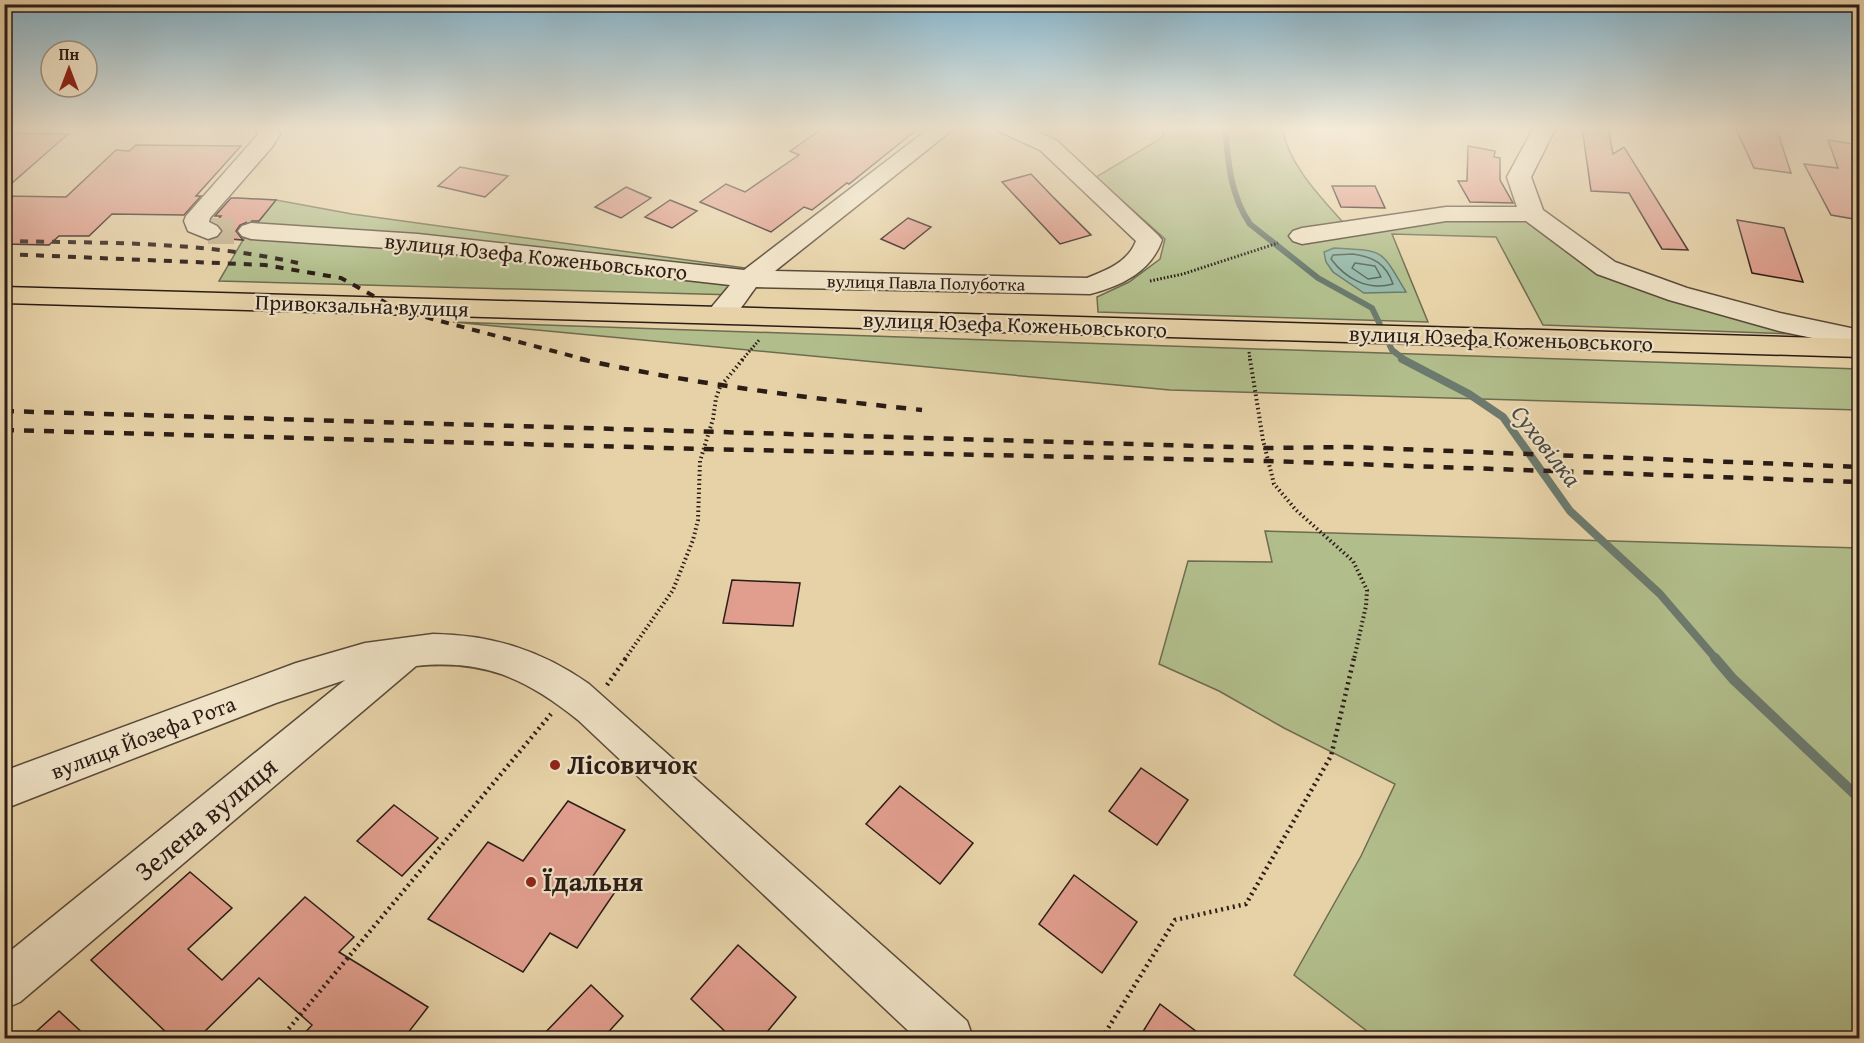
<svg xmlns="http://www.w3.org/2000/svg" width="1864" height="1043" viewBox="0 0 1864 1043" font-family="'Gentium Book Plus',serif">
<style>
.green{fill:#b1bd8b;stroke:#6e6c50;stroke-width:1.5}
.water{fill:#97b8a8;stroke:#6c7a6e;stroke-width:1.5}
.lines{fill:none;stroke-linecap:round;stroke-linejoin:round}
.shore{stroke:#616a5f;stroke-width:1.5}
.stream-far2{stroke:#6c7a6e;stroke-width:6}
.stream-far1{stroke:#6c7a6e;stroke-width:8}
.stream{stroke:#6c7a6e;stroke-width:10}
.building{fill:#e19e8e;stroke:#2b1c16;stroke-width:1.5}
.minor-tunnel{stroke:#c1ae8b;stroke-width:26;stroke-dasharray:26 13;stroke-linecap:butt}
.minor-casing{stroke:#5a4a3a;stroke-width:3}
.major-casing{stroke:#2b1c16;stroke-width:3}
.path-far2{stroke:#2b1c16;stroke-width:3;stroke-dasharray:1.5 2;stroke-linecap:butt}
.path-far1{stroke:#2b1c16;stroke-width:4;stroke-dasharray:1.5 3;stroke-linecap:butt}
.path{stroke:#2b1c16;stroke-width:4.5;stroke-dasharray:2 4;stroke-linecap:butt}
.minor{fill:#efe2c6;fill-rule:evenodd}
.major{fill:#e7d2a8;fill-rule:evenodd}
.rail-far1{stroke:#2b1c16;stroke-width:4;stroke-dasharray:8 8;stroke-linecap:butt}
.rail{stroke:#2b1c16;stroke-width:4.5;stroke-dasharray:10 10;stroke-linecap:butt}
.poi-dot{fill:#8f2418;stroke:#efe2c6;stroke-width:2}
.labels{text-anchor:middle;stroke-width:4.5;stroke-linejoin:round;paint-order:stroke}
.far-street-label{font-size:18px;fill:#2b1c16;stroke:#efe2c6}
.street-label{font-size:22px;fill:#2b1c16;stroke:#efe2c6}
.water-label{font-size:24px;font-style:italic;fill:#4b4b42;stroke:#efe2c6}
.near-poi-label{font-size:27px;font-weight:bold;fill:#2b1c16;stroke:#efe2c6;text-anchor:start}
.near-street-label{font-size:27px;fill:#2b1c16;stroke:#efe2c6}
</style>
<rect width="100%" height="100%" fill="#e7d2a8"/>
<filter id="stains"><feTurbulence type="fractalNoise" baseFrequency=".00333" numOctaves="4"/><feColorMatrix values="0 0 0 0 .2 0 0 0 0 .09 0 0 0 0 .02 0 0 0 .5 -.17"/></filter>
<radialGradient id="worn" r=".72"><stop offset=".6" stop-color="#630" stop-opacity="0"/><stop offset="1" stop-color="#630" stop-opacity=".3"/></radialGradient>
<g class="green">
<path d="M1162,127H1282C1289,167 1322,198 1348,228L1527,214L1600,268L1822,335L1543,325L1496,237L1392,234L1428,322L1098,312L1097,297L1129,282L1160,259L1165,239L1096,177L1163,137Z"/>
<polygon points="276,200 352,214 760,270 736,295 219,281 243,240"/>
<polygon points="453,322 1859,369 1859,410 1170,390"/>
<polygon points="1265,531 1859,548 1859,1038 1376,1038 1294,975 1361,856 1395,784 1284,728 1219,691 1159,664 1188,561 1272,562"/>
</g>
<path class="water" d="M1334,248C1385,251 1380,248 1406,292L1364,293L1333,272L1326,262L1324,252Z"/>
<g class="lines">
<g class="shore">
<path d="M1353,254C1374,257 1386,264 1393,284C1368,291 1346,279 1331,259L1333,255Z"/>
<polygon points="1355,263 1375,266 1381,277 1368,279 1352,268"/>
</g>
<path class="stream-far2" d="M1225,127C1228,161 1230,195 1250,224L1318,278L1372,308L1392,350L1405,360"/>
<polyline class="stream-far1" points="1402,359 1469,394 1503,417 1570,511 1660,594 1716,659"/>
<polyline class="stream" points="1715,658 1733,679 1860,799"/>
</g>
<g class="building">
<polygon points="825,127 920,127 849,184 847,183 812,210 804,207 771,232 700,202 726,184 745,192 799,155 790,151"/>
<polygon points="1582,127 1608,127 1613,154 1624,147 1688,250 1662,249 1629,193 1591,191"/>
<polygon points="1735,127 1777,130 1791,173 1754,168"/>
<polygon points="4,133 68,134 4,190"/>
<polygon points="1828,140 1860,145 1860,220 1831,215 1804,164 1838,168"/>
<polygon points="136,145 241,146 196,196 201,196 184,215 112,214 89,236 59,236 49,245 4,244 4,196 66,197 116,150 129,151"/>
<polygon points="1468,146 1495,151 1494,157 1500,158 1500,180 1513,203 1470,202 1458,181 1467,181"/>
<polygon points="460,167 508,176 485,197 438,186"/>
<polygon points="1031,174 1052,196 1091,235 1060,244 1002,182"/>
<polygon points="1332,186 1375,186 1385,208 1341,207"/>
<polygon points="626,187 651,198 621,218 595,207"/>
<polygon points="231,198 238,198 276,200 259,221 250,221 240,225 236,231 243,240 218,238 223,231 215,223 221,216 215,216"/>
<polygon points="670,200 697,211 672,228 645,217"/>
<polygon points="908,218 931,227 904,249 881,239"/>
<polygon points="1737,220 1784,228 1803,282 1752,273"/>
<polygon points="732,580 800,583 793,626 723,623"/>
<polygon points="1141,768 1188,800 1157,845 1109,811"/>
<polygon points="900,786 973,843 940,884 866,824"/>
<polygon points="568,801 625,830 593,876 617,889 577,948 550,933 523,972 428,919 488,842 523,861"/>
<polygon points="394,805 438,838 402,876 357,841"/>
<polygon points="190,872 232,908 188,949 222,980 305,897 354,937 339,952 428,1007 404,1038 300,1038 312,1025 259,978 198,1038 172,1038 91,960"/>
<polygon points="1074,875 1137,922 1102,973 1039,924"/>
<polygon points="738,945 796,997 762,1038 732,1038 691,999"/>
<polygon points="591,985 623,1016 603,1038 540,1038"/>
<polygon points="1160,1004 1205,1038 1139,1038"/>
<polygon points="59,1011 88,1038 29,1038"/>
</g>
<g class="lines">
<polyline class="minor-tunnel" points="208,231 251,231"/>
<defs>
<g id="minor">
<polygon points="254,127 276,127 280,134 272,147 210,218 209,222 217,226 221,231 217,236 208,239 188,231 184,221 186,216 255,138 258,134"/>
<path d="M931,127H956L775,271L1087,278C1107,270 1128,262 1136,241L1040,150L1000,132L997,127H1027L1056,140L1158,235L1162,240C1151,272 1121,286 1090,294L756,287C743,304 733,327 709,321L705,315L730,285L418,250L251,239L242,236L238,231L242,226L251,223L418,234L744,270Z"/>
<polygon points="1534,127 1556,127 1531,177 1543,210 1615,262 1687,288 1780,313 1860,330 1860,348 1779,331 1669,300 1597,274 1526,221 1446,221 1302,244 1293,241 1289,236 1293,231 1302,228 1446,207 1517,207 1507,177"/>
<path d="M433,634C492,635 541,650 589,684L967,1021L973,1038H916L578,720C526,678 483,659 416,666L20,1002L4,1009V956L345,680L276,703L4,809V771L296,663L365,643Z"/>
</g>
<polygon id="major" points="4,287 1860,339 1860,357 4,303"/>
</defs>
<use href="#minor" class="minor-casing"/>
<use href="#major" class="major-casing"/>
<g class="path-far2">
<polyline points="1150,281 1183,274 1278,243"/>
<polyline points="1249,352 1250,360"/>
<polyline points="742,360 760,339"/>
</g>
<g class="path-far1">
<polyline points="1250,359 1263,440 1274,484 1296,510 1353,561 1367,590 1366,606 1354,659"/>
<polyline points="625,659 673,590 693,540 698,520 700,461 713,419 716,398 720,387 743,359"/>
</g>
<g class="path">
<polyline points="607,685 626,658"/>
<polyline points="281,1038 551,714"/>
<polyline points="1102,1038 1175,920 1246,904 1331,756 1354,658"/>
</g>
<use href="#minor" class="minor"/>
<use href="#major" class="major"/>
<g class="rail-far1">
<path d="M4,241C103,243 201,241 298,263"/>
<polyline points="4,254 265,265 341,278 388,304 410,313 587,360"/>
</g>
<g class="rail">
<path d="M580,359C693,384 807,398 922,410"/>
<polyline points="4,411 1266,448 1349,447 1860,467"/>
<polyline points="4,430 704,449 1269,461 1860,482"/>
</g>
</g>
<linearGradient id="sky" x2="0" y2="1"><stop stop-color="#87b6ce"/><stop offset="0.47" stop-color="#f4ebd8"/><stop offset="1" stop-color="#f4ebd8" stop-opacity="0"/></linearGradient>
<rect width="1864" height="273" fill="url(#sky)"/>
<g class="poi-dot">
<circle cx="555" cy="765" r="6"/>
<circle cx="531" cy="882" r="6"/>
</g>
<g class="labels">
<g class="far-street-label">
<text transform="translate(926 283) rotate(1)" y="6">вулиця Павла Полуботка</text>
</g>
<g class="street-label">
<text transform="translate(536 256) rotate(6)" y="8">вулиця Юзефа Коженьовського</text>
<text transform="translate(362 305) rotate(2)" y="8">Привокзальна вулиця</text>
<text transform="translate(1015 324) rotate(2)" y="8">вулиця Юзефа Коженьовського</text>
<text transform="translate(1501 338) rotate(2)" y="8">вулиця Юзефа Коженьовського</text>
<text transform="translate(143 737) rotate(-21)" y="8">вулиця Йозефа Рота</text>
</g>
<g class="water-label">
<text transform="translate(1546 446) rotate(52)" y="8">Суховілка</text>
</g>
<g class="near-poi-label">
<text x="567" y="774">Лісовичок</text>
<text x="543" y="891">Їдальня</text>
</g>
<g class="near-street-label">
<text transform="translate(206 819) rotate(-40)" y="9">Зелена вулиця</text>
</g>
</g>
<rect width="1864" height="1043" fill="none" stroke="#e7d2a8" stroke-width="24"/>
<rect x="6" y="6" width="1852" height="1031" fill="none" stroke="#2b1c16" stroke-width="3"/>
<rect x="12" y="12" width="1840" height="1019" fill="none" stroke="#2b1c16" stroke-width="1.5"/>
<g transform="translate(69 69)"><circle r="28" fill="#efe2c6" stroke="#a19380" stroke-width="1.5"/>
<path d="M0-4.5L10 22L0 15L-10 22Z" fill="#8f2418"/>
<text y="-9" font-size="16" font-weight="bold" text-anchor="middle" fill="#2b1c16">Пн</text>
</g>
<rect width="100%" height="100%" filter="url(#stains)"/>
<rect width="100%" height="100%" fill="url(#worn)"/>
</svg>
